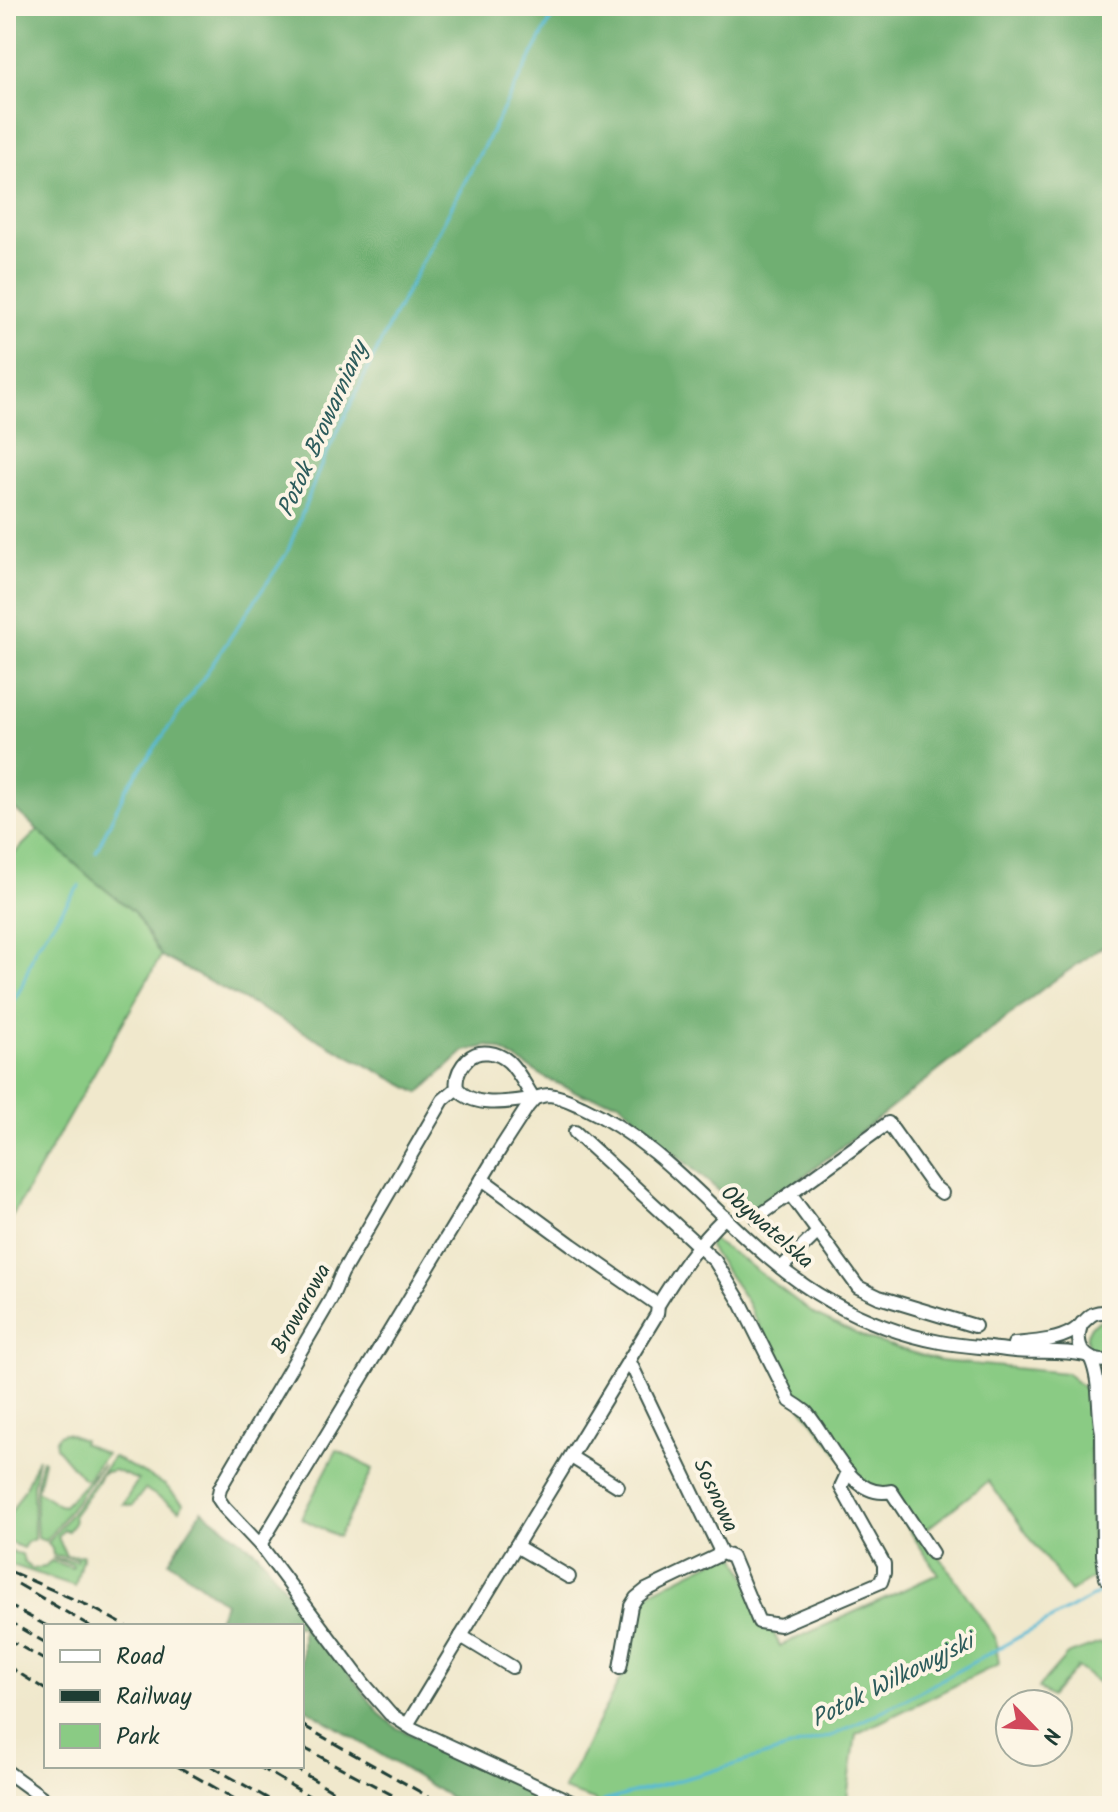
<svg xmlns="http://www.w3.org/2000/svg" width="1118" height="1812" viewBox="0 0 1118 1812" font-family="Kalam,sans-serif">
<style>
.green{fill:#8acb84;stroke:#54845c;stroke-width:2}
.forest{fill:#6faf72;stroke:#477653;stroke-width:2}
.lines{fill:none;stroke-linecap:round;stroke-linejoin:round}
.stream{stroke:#57bad6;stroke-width:3}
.street-casing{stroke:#3e574b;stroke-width:16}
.street{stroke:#fff;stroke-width:12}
.rail{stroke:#1f3d34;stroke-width:3;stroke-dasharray:12 6;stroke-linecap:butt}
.labels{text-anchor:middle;stroke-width:8;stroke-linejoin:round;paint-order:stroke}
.street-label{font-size:22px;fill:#1f3d34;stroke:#fcf5e5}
.water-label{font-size:24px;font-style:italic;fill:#2d5c5c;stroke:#fcf5e5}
</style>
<rect width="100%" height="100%" fill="#fcf5e5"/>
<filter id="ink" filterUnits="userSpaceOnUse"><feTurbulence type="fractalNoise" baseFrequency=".0125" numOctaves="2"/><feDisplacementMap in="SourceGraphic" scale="16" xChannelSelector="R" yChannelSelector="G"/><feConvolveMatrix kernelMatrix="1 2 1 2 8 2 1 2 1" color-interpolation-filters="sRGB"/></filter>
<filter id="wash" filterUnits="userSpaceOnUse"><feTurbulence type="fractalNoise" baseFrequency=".006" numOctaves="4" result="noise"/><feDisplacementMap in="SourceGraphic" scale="32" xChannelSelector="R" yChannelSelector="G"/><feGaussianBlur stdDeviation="1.8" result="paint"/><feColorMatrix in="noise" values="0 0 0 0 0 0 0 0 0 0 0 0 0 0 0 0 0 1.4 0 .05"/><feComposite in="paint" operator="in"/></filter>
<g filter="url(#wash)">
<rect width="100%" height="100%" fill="#f0e8cc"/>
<g class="green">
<polygon points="38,830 92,879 134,912 161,956 6,1227 6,862"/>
<polygon points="709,1238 739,1257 815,1315 868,1339 940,1361 1066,1373 1089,1392 1093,1578 1070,1592 988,1481 923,1532 995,1637 999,1664 856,1734 846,1806 598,1806 594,1800 563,1790 626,1668 635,1609 639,1601 649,1593 734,1551 780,1646 938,1574 893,1505 860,1481 796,1400 746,1300 709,1247"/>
<path d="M1101,1320L1112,1322V1353C1086,1361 1076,1330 1101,1320Z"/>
<path d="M66,1433L83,1440L82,1443L106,1454L86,1479H83L56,1447C54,1439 59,1433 66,1433Z"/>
<polygon points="337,1450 373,1469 338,1537 301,1518"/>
<polygon points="113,1457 165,1485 183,1503 180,1510 145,1489 132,1506 123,1504 138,1480 114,1470 102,1473 96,1484 73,1515 74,1523 68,1531 64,1529 58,1537 66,1556 83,1555 75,1586 6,1563 6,1551 22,1554 24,1562 32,1569 45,1567 51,1561 72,1568 73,1565 52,1558 76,1561 77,1558 53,1555 52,1549 48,1543"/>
<polygon points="38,1458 33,1485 34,1539 27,1542 23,1548 6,1541 6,1521 25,1488"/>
<path d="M42,1460L44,1461L37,1491L59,1505L64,1506L103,1464L46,1541L37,1538C36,1512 33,1486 42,1460Z"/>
<polygon points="1100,1643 1112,1647 1112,1693 1077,1667 1051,1697 1038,1688 1067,1655"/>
</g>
<g class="forest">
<polygon points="6,6 1112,6 1112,940 1045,987 751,1218 660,1141 620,1102 583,1095 548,1079 499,1049 489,1046 465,1051 419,1093 161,956 134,912 92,879 6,801"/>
<polygon points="202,1510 258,1553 380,1714 397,1728 567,1806 464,1806 302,1706 302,1626 215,1626 225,1603 169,1561"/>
</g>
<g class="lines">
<g class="stream">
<polyline points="96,852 126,789 197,687 287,553 319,470 390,323 558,6"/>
<polyline points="6,1015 22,986 35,949 79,886"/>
<polyline points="597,1806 604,1801 709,1772 834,1735 908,1698 1101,1592"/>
</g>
</g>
</g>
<g filter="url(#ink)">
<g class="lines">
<defs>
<g id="street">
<polyline points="457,1088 443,1100 342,1273 331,1299 220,1488 218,1498 224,1507 260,1545 364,1684 390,1714 413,1729 580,1806"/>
<path d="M534,1099C526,1087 519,1072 509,1062C498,1052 479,1048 468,1059C460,1067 455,1077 457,1088C473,1109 507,1102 531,1099C537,1098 542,1095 549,1095C561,1096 572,1102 583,1107C681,1152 738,1251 831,1302C865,1321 902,1335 940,1342C962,1346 984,1347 1006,1350C1033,1354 1059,1349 1085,1355"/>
<path d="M575,1132L715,1261L741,1303L790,1401C795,1404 801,1408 806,1412C828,1436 850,1501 891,1491L932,1553"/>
<polyline points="482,1179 572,1245 658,1305 657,1314 629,1360 720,1550 717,1556 646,1590 636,1598 631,1606 620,1668"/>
<polyline points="756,1218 790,1194"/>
<polyline points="818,1232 790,1194 888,1123 932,1185 942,1193"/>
<polyline points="781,1268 818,1232 858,1287 879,1297 975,1326"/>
<path d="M658,1305C679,1271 696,1245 725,1217"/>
<path d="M1082,1323C1072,1347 1087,1365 1112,1360"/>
<path d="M1014,1344C1033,1342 1057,1341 1073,1331C1089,1321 1088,1308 1112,1313"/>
<path d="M1091,1359C1101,1382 1097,1408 1102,1432L1103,1555L1106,1578"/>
<polyline points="1106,1418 1109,1381 1112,1368"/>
<polyline points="571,1457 618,1486"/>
<polyline points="260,1545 502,1146 528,1106 534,1099"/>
<polyline points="516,1546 569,1577"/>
<polyline points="719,1552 732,1557 759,1622 780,1625 881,1582 884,1573 884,1564 841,1487 848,1472"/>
<polyline points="461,1636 512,1667"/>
<polyline points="407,1725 629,1360"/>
<polyline points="6,1771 54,1806"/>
</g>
</defs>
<use href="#street" class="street-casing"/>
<use href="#street" class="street"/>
<g class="rail">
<polyline points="12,1572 89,1606 126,1626"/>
<polyline points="18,1584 90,1626"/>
<polyline points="6,1604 47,1626"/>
<polyline points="6,1620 46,1643"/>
<polyline points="6,1638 46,1661"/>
<polyline points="6,1665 46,1690"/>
<polyline points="302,1725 445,1806"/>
<polyline points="302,1747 413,1806"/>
<polyline points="177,1766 247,1806"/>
<polyline points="211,1766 281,1806"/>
<polyline points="258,1766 326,1806"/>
<polyline points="291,1766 359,1806"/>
</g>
</g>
</g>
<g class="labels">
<g class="street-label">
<text transform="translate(768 1226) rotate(41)" y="8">Obywatelska</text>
<text transform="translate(300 1308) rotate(-61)" y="8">Browarowa</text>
<text transform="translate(717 1495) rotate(65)" y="8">Sosnowa</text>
</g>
<g class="water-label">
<text transform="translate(322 429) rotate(-66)" y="8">Potok Browarniany</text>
<text transform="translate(892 1680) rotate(-27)" y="8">Potok Wilkowyjski</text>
</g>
</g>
<rect width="1118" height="1812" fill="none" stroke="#fcf5e5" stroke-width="32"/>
<rect x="44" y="1624" width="260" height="144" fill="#fcf5e5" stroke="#a4ab9e" stroke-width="2"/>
<rect x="60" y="1650" width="40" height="12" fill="#ffffff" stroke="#a4ab9e" stroke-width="2"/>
<text x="116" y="1664" font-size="24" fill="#1f3d34">Road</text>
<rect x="60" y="1690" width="40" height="12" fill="#1f3d34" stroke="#a4ab9e" stroke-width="2"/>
<text x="116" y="1704" font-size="24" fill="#1f3d34">Railway</text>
<rect x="60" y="1724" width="40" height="24" fill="#8acb84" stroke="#a4ab9e" stroke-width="2"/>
<text x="116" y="1744" font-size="24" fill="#1f3d34">Park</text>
<g transform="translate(1034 1728) rotate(115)"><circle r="38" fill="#fcf5e5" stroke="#a4ab9e" stroke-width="2"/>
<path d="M0-6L14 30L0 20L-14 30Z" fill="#d1495b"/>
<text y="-12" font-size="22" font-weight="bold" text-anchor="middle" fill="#1f3d34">N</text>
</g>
</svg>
